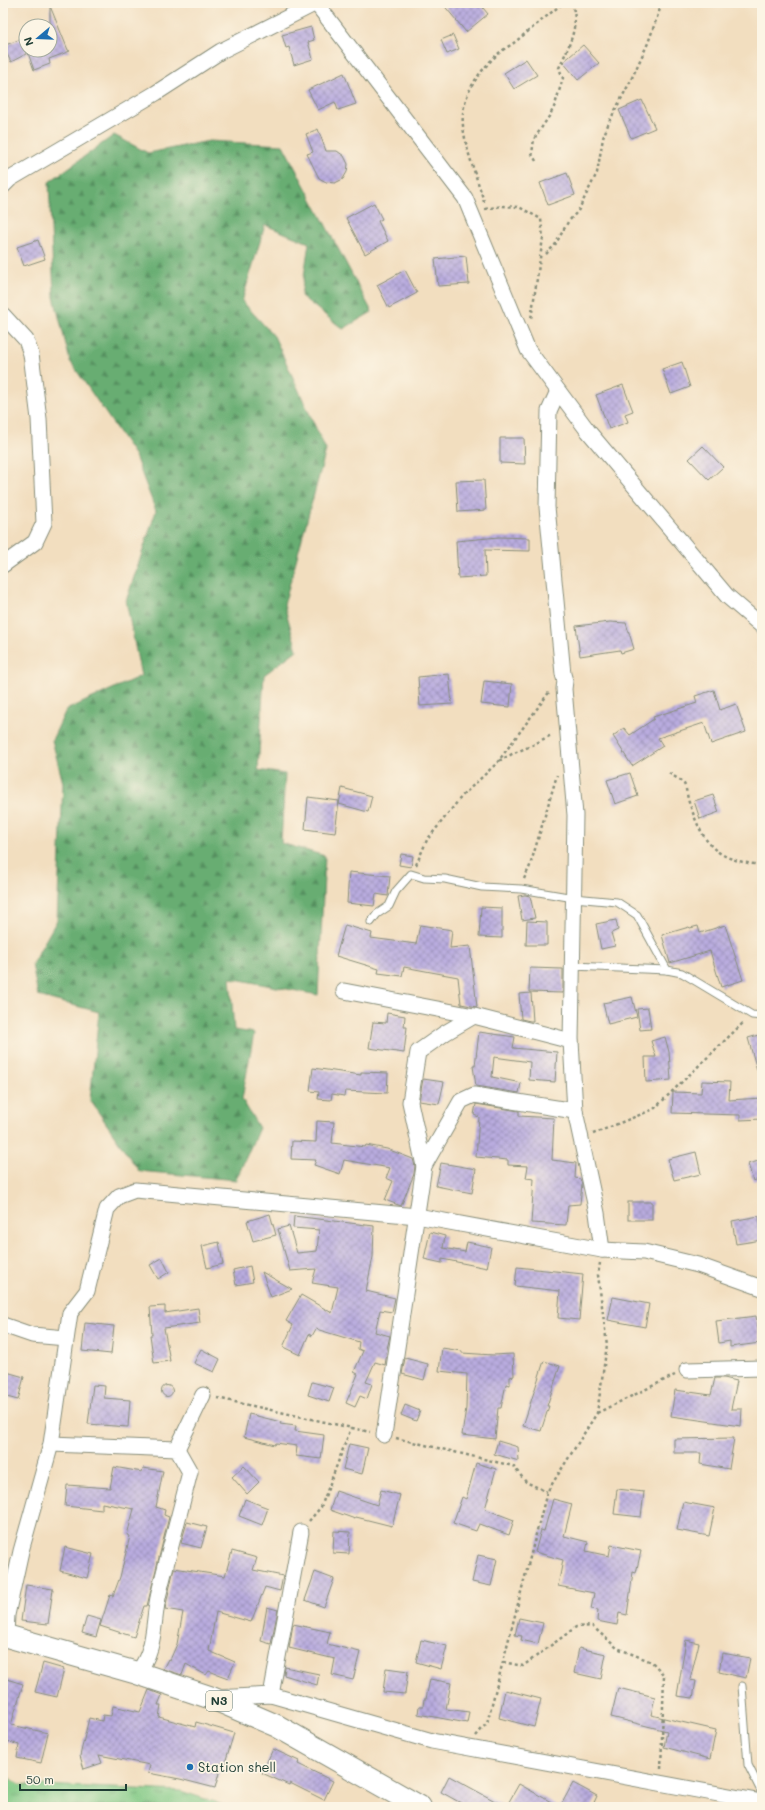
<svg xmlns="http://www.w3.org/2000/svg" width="765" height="1810" viewBox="0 0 765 1810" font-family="Mali,sans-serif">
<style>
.grass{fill:url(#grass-tufts);stroke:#50835c}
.forest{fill:url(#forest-firs);stroke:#447553}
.building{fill:url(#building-cross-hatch)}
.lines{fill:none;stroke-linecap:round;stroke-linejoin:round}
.service-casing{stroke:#888e7a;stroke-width:9}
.minor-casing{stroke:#888e7a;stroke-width:17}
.trunk-casing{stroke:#888e7a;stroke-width:24}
.path{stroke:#888e7a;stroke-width:2.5;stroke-dasharray:3 3;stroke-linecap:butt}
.service{stroke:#fff;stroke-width:7}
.minor{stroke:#fff;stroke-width:15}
.trunk{stroke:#fff;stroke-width:22}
.poi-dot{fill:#1f6fb2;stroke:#fcf5e5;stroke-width:1.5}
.labels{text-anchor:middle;stroke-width:3.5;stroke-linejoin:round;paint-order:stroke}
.shield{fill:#fcf5e5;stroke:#617469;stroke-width:1}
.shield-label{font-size:12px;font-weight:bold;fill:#1f3d34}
.poi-label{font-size:13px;fill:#1f3d34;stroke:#fcf5e5;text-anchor:start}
</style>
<defs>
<pattern id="grass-tufts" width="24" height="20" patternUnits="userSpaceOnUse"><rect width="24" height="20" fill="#81c985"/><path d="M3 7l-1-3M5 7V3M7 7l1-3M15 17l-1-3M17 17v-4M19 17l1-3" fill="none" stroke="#69a46e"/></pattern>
<pattern id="forest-firs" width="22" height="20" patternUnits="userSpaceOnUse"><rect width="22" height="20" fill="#68ad72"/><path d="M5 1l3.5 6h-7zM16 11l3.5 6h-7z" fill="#558e5e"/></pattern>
<pattern id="building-cross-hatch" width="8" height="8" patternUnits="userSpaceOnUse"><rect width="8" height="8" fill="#b9acdf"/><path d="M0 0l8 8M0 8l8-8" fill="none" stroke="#968db6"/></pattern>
</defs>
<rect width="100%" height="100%" fill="#fcf5e5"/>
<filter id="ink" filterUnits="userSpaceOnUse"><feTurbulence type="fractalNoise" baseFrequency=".025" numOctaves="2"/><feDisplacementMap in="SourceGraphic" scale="8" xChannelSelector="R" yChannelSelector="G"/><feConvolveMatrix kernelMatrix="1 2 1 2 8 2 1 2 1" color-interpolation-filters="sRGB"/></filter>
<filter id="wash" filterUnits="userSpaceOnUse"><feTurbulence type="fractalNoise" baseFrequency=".012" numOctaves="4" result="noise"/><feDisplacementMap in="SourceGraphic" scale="16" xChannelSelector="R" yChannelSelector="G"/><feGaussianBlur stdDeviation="0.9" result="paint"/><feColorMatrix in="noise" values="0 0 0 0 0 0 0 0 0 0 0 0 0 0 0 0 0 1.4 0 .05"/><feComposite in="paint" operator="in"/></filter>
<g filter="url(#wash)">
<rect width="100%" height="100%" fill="#f2debf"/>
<polygon class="grass" points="3,1772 18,1784 181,1791 229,1807 3,1807"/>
<polygon class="forest" points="114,135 148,153 209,141 283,145 372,312 343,329 301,296 309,243 265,225 242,301 274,336 326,450 284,605 297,650 264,675 258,770 285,774 281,843 325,856 318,995 230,978 234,1030 254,1033 242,1099 259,1128 236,1180 139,1171 90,1100 99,1012 38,996 32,964 57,920 63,783 52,740 66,710 141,676 126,601 156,511 135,456 70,361 54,297 49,182"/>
<g id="blocks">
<g class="building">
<polygon points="442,3 479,3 488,14 466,32"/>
<polygon points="50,6 68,50 70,51 49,59 50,64 34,70 27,50 50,50"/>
<polygon points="311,27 314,40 308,42 313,59 294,65 289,47 286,48 282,35"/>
<polygon points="453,35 459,49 447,54 441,40"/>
<polygon points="26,37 26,54 11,62 3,46"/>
<polygon points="583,45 599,63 578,80 563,62"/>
<polygon points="526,59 537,75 514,89 504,73"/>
<polygon points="344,73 356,104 338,110 335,102 318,110 308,90"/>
<polygon points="642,100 655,128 631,138 619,110"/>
<polygon points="318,129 326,151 337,151 344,156 348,164 347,172 343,179 335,183 326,182 319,178 307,154 313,152 306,134"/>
<polygon points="567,173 575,195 548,205 540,183"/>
<polygon points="374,203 382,219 378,221 388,241 365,254 346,218"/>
<polygon points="38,240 45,259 24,266 17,247"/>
<polygon points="466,256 469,284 438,286 435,259"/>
<polygon points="405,270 417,293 389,308 377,285"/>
<polygon points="682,362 690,387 671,394 662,369"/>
<polygon points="623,385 633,411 625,414 628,422 609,429 596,395"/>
<polygon points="500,438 524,438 525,464 500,463"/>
<polygon points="703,446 723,467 709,480 689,459"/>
<polygon points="484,480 486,510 458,512 456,481"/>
<polygon points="499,537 530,538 530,551 485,550 486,576 458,578 456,541"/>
<polygon points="610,622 626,623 634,649 621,653 620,650 580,656 576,626"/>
<polygon points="449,674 452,704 420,706 418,677"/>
<polygon points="484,681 512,684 510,707 481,704"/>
<polygon points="714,690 720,710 736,704 746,732 711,744 704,723 658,738 663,746 632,766 613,736 624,728 630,735 654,719 653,717 697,703 695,696"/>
<polygon points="630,773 638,796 615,804 607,780"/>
<polygon points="342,788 372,796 368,812 339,804"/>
<polygon points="713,795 719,812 700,819 694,801"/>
<polygon points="308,797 339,801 335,833 305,829"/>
<polygon points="401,854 413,856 411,867 399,865"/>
<polygon points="349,872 390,876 388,896 376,894 374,906 347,903"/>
<polygon points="525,895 530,896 535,918 522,920 518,896"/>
<polygon points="481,907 502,908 502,938 479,937"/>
<polygon points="616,920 618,930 611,933 615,946 601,949 596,924"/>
<polygon points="527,921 547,922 547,945 526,945"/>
<polygon points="345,925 372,933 371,938 416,944 420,925 452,930 450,948 470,946 477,1007 461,1004 458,977 404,967 402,976 378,973 379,969 336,956"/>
<polygon points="725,925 743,980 721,987 710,951 670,963 662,935 689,927 690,928 698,926 700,933"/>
<polygon points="530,968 563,969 563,993 529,992"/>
<polygon points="531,993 533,1021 530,1021 521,1019 519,994"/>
<polygon points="632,997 637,1017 608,1024 603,1003"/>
<polygon points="648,1008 651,1029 640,1030 637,1009"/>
<polygon points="387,1013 405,1016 404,1027 407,1027 404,1053 369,1048 373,1022 386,1023"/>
<polygon points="479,1032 515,1037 513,1048 557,1052 555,1082 529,1080 530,1062 494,1057 492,1077 521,1083 519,1093 476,1086 473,1066 475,1066"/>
<polygon points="762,1034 762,1076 759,1077 748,1038"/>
<polygon points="665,1037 669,1052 671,1080 646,1082 645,1057 656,1057 651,1041"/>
<polygon points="313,1068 361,1075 361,1072 388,1073 387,1093 345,1091 344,1096 332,1094 331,1100 318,1099 319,1092 310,1091"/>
<polygon points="423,1079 444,1082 439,1104 419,1101"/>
<polygon points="702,1081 730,1082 729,1100 762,1098 762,1119 740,1120 740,1115 672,1113 673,1092 701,1093"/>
<polygon points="476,1104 519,1111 519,1116 554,1118 552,1160 576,1163 575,1178 580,1179 582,1184 580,1204 568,1205 566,1225 531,1223 534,1179 526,1178 528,1166 508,1165 508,1160 476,1157 479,1117 474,1115"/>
<polygon points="317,1121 334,1122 332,1143 365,1147 366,1145 387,1149 413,1159 415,1166 414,1174 401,1206 385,1200 393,1181 386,1178 390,1168 344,1160 340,1174 314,1165 316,1160 291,1159 292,1141 316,1142"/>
<polygon points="696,1152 701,1174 674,1180 668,1159"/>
<polygon points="762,1160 762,1178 753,1181 748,1164"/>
<polygon points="441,1163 476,1169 472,1193 436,1186"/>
<rect x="628" y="1202" width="24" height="18"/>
<polygon points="270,1214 276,1235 253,1241 247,1221"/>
<polygon points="294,1216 374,1226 373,1257 366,1291 395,1298 392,1312 380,1310 375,1332 390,1336 386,1353 387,1353 385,1365 375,1362 366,1382 372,1384 367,1399 360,1396 355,1407 346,1403 358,1374 354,1372 363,1351 358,1349 359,1342 316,1329 312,1336 309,1334 300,1355 283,1347 293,1325 286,1321 301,1295 332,1313 338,1287 312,1283 316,1269 290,1271 278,1229 289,1226 297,1253 317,1251 319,1230 293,1228"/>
<polygon points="759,1216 762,1240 736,1244 732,1221"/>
<polygon points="430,1232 445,1236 443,1248 465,1252 467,1242 491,1247 487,1268 442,1259 442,1263 424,1259"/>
<polygon points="219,1242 223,1264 207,1268 202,1246"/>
<polygon points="162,1258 169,1272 158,1279 150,1265"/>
<polygon points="250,1266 253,1282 236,1285 233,1270"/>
<polygon points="517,1267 583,1274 579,1320 558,1318 560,1291 515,1286"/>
<polygon points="262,1272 292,1289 271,1297"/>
<polygon points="613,1297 649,1304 645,1327 608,1320"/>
<polygon points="165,1306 165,1313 198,1308 200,1323 164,1328 170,1361 154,1363 150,1335 152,1335 150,1307"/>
<polygon points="756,1316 760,1343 730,1347 730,1341 719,1343 716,1321"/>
<polygon points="85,1323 114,1326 111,1354 82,1351"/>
<polygon points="442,1348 462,1351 462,1353 493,1355 513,1354 514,1376 510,1377 510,1385 506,1384 501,1408 498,1408 495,1439 462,1435 466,1408 467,1374 439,1371"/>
<polygon points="201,1349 220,1359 214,1372 194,1363"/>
<polygon points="405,1358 428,1364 424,1380 402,1374"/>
<polygon points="544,1361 560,1366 547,1406 549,1406 541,1431 523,1426"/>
<polygon points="3,1371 24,1377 18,1400 3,1396"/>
<polygon points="715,1378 724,1378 737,1381 731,1409 742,1409 741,1426 671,1416 675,1390 711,1395"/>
<polygon points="312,1382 334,1388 329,1402 308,1395"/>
<polygon points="93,1385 105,1386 104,1398 130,1400 128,1427 88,1424"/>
<circle cx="167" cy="1391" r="5.5"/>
<polygon points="405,1405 420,1411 416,1421 401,1415"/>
<polygon points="249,1414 281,1422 280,1424 296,1426 295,1431 324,1435 321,1459 296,1456 297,1446 276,1443 275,1445 244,1437"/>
<polygon points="734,1438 729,1469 700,1464 701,1453 674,1453 674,1439"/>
<polygon points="498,1441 518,1447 519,1461 494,1454"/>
<polygon points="349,1444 368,1448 362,1474 343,1469"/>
<polygon points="476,1463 496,1469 485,1509 514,1520 509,1535 479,1524 476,1531 453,1523 462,1497 466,1499"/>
<polygon points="244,1466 259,1482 247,1494 232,1477"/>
<polygon points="114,1467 142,1472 143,1468 163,1471 156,1507 165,1510 164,1515 169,1517 147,1606 144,1606 134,1637 100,1626 110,1595 113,1596 120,1577 130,1536 127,1535 134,1509 102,1503 102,1510 65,1506 67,1485 110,1488"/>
<polygon points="617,1489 644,1492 641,1517 614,1514"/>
<polygon points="381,1490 400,1495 392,1526 356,1517 355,1519 330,1510 336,1491 377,1505"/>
<polygon points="245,1499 268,1508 262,1525 239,1516"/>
<polygon points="553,1499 572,1504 564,1536 588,1542 586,1551 609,1556 611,1545 641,1551 636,1573 633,1572 627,1615 619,1613 617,1625 597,1621 598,1610 591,1609 594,1593 558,1586 563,1560 535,1552 541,1530 544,1531"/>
<polygon points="683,1502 715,1508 709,1536 677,1530"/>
<polygon points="187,1522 207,1527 201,1548 181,1543"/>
<polygon points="334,1531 350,1532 349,1554 333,1553"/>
<polygon points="65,1547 93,1554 87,1578 60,1571"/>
<polygon points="232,1551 257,1558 253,1570 283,1576 280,1591 265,1587 251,1622 216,1612 209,1651 235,1662 228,1678 209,1671 206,1675 186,1664 182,1675 163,1669 168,1659 170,1660 177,1644 183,1612 165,1609 174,1568 225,1576"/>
<polygon points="478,1555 497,1559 491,1586 472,1582"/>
<polygon points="315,1572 334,1579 324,1607 305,1600"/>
<polygon points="26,1585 53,1589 48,1624 21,1621"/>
<polygon points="267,1607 278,1610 271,1644 261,1641"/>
<polygon points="87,1616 101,1620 96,1637 82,1633"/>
<polygon points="519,1618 543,1623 538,1644 521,1640 522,1636 515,1635"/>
<polygon points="293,1624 330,1632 327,1644 360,1652 353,1680 332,1675 335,1659 289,1648"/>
<polygon points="421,1640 447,1646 441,1669 416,1662"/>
<polygon points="686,1640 699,1643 690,1680 696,1681 693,1698 677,1696"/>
<polygon points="579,1648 606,1654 601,1679 574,1673"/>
<polygon points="722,1653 750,1658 746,1678 719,1672"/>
<polygon points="43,1663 64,1669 57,1697 35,1692"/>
<polygon points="285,1667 319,1674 317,1685 284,1675"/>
<polygon points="386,1668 408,1671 405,1694 383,1692"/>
<polygon points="3,1678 23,1684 11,1725 48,1733 41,1763 17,1758 19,1745 7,1741 6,1743 3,1743"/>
<polygon points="430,1679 451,1683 446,1709 469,1712 467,1723 418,1714 419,1706 423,1706 424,1699 426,1699"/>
<polygon points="618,1688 655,1697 651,1715 716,1730 710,1759 664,1747 667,1731 611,1717"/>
<polygon points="149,1690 162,1695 158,1705 161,1705 159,1717 195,1727 196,1722 234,1733 225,1763 222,1762 215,1788 180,1779 148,1773 150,1765 99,1755 102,1763 84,1769 80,1756 89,1718 102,1721 103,1715 111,1716 113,1706 140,1712"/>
<polygon points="505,1690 541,1699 534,1727 499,1718"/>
<polygon points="273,1749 299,1761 298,1764 333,1781 324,1800 290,1783 289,1785 262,1773"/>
<polygon points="449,1776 506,1807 519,1784 560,1807 468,1807 441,1792"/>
<polygon points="573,1783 597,1796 592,1807 560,1807"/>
</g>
</g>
</g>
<g filter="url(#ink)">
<use href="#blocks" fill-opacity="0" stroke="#888e7a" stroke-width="1"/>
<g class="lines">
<defs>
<g id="service">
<polyline points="371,922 377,914 389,906 396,891 411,874 424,878 445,879 482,887 521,889 574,898 617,902 637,915 667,970"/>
<polyline points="572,966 667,970 682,973 752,1015 762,1016"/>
<polyline points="742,1686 748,1765 762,1793"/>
</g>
<g id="minor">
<polyline points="316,3 465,198 528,350 588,431 727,596 762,626"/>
<polyline points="3,186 10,179 156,93 221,51 316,3"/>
<polyline points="3,315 26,340 31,354 39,419 44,523 35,542 3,565"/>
<polyline points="558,391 549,411 547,507 563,674 565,681 564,689 575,815 571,1041 575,1111 597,1213 602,1250"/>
<polyline points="344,991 474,1016 571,1041"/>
<polyline points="424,1166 461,1101 474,1095 575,1111"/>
<polyline points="3,1325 32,1335 66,1338"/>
<polyline points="687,1370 762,1368"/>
<polyline points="384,1435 424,1166 410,1102 418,1052 445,1033 474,1016"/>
<path d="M51,1444L177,1449L190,1472C180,1512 169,1552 159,1593C152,1622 157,1649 137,1673"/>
<polyline points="177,1449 203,1395"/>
<polyline points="6,1635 7,1615 21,1551 51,1444 70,1313 87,1291 107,1209 119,1196 135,1190 417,1216 602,1250 644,1252 698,1265 762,1288"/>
<polyline points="271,1695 301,1532"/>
<polyline points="217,1698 271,1695 432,1741 762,1802"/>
</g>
<polyline id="trunk" points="3,1635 137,1673 212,1698 277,1726 420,1807"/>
</defs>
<use href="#service" class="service-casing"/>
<use href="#minor" class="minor-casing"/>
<use href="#trunk" class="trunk-casing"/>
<g class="path">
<path d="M536,161L532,154L534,139L550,115L555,105L563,78L559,68C566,52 578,30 574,12C574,9 572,6 571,3"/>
<path d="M484,202C477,177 466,152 463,126C460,97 478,72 498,54C503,49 510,46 515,42C531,29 547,16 563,3"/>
<polyline points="485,209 502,206 519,207 541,219 543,238 531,319"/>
<polyline points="546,254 555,245 568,222 578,211 597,173 603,138 609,122 630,82 648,43 662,3"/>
<path d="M499,761C511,754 519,751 531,746C539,742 545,737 553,735"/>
<path d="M669,773C673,776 681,780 684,784C687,789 687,799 690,805C705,847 716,860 762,865"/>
<polyline points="416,865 427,840 462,796 497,763 550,691"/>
<polyline points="524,879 530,866 557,775"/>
<polyline points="593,1134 654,1109 744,1022"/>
<polyline points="217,1398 370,1432"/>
<polyline points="597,1413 675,1375"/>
<polyline points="396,1438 513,1466 526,1482 547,1492"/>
<polyline points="309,1521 321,1507 351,1428"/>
<polyline points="503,1662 523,1666 576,1627 592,1626 617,1648 652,1662 664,1675 661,1770"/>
<polyline points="476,1736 487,1723 547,1492 597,1413 607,1345 598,1275 600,1263"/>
</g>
<use href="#service" class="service"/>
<use href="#minor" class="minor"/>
<use href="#trunk" class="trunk"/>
</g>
</g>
<circle class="poi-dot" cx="190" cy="1767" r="4"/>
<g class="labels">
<rect class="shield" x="206" y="1691" width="26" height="20" rx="3"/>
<g class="shield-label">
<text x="219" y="1705">N3</text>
</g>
<g class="poi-label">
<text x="198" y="1772">Station shell</text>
</g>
</g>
<rect width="765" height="1810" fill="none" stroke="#fcf5e5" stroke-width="16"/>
<g transform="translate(38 38) rotate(251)"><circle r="19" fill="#fcf5e5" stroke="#a4ab9e"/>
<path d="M0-3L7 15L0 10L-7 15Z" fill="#1f6fb2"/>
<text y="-6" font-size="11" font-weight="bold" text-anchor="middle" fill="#1f3d34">N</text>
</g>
<path d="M20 1784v6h106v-6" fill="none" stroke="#1f3d34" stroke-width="2"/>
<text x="26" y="1784" font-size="12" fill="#1f3d34" stroke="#fcf5e5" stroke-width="3" paint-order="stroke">50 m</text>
</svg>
